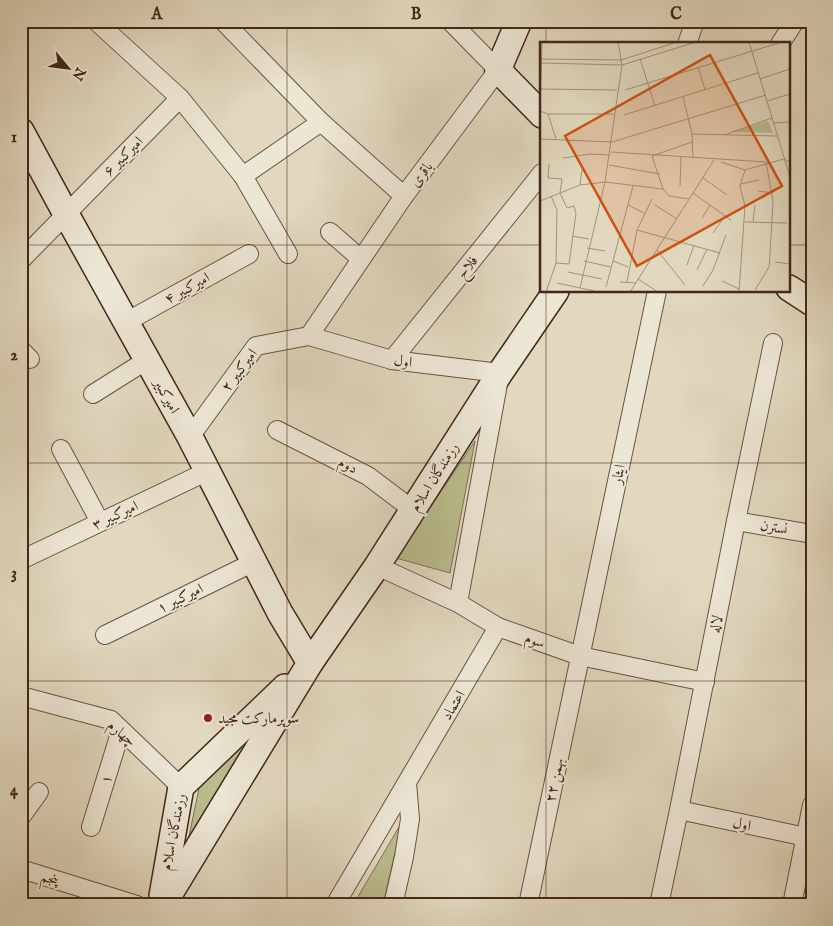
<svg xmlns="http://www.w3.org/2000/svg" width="833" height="926" viewBox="0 0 833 926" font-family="'IM FELL English',Amiri,serif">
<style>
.green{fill:#b9bc8d;stroke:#7f7152}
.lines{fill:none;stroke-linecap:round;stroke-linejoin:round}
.street-casing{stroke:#6c5242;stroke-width:20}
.secondary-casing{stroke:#452618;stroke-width:28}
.street{stroke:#ece6d5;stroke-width:18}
.secondary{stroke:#ece6d5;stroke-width:25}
.grid{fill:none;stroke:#452618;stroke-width:1;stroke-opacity:0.55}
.poi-dot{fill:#8f2418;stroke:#ece6d5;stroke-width:2}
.labels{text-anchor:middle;stroke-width:4;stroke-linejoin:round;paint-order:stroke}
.street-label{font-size:15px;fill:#452618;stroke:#ece6d5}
.poi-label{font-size:15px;fill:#452618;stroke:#ece6d5;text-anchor:start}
.inset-road{fill:none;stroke:#a3917c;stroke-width:1}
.view{fill:#d0510e;fill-opacity:0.15;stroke:#d0510e;stroke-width:2.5}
.inset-edge{fill:none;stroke:#452618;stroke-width:2.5}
.neatline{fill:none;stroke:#452618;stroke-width:2}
.grid-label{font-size:16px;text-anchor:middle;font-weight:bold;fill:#452618}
</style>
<rect width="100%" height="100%" fill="#e1d8bf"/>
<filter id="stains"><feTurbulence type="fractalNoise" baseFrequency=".004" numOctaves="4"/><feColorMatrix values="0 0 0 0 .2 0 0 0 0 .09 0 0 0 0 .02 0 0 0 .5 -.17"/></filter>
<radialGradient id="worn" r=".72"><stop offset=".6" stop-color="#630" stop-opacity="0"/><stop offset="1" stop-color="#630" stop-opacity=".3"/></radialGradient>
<g class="green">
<polygon points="475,441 450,573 396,558"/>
<polygon points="275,709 183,865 201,779"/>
<polygon points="402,822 383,905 353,905"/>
</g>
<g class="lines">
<defs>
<g id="street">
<polyline points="96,21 180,98 243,176 288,254"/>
<polyline points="223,21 321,122 404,196"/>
<polyline points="687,44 695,21"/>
<polyline points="780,44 795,21"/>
<polyline points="243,176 321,122"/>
<polyline points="330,232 361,259"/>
<polyline points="21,260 180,98"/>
<polyline points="126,322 249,254"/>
<polyline points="309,336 404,196 498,70 450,21"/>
<polyline points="21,350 30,359"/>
<polyline points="392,360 542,173"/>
<polyline points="93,394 147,360"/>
<polyline points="277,430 368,476 413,510"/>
<polyline points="190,437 256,346 309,336 392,360 500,373 458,603"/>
<polyline points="61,449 100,522"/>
<polyline points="736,521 812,534"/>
<polyline points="21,560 208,471"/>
<polyline points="377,566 458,603 498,627 580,656 705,682"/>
<polyline points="105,635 254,562"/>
<polyline points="21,696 111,720 181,787"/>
<polyline points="679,810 806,837"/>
<polyline points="21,817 39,792"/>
<polyline points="91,827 121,730"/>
<polyline points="21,869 137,905"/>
<polyline points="335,905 498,627"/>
<polyline points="393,905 404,857 410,819 407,783"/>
<polyline points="528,905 657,291"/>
<polyline points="659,905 679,810 736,521 773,343"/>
<polyline points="792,905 812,805"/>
</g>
<g id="secondary">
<polyline points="519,21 498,70 542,115"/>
<polyline points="21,131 66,214 190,437 280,613 310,663"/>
<polyline points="789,288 812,303"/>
<polyline points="162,896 181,787 285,687"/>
<polyline points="163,905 310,663 377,566 500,373 556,291"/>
</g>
</defs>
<use href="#street" class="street-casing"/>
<use href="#secondary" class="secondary-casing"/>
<use href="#street" class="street"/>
<use href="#secondary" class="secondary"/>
</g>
<path class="grid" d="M287,21V905M546,21V44M21,245H542M789,245H812M546,291V905M21,463H812M21,681H812"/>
<circle class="poi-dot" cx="208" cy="718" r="5"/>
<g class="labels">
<g class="street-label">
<text transform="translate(123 156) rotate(-45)" y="5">امیرکبیر ۶</text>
<text transform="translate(421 174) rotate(-53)" y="5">باقری</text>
<text transform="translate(467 267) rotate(-51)" y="5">فلاح</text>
<text transform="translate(187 288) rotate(-29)" y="5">امیرکبیر ۴</text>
<text transform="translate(403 361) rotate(8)" y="5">اول</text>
<text transform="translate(239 370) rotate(-53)" y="5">امیرکبیر ۲</text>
<text transform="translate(167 396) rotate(61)" y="5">امیرکبیر</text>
<text transform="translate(348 465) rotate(27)" y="5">دوم</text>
<text transform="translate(618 474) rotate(-78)" y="5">ایثار</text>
<text transform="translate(434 477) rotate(-58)" y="5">رزمندگان اسلام</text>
<text transform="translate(115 515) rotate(-25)" y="5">امیرکبیر ۳</text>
<text transform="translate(774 527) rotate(10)" y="5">نسترن</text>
<text transform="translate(180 598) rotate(-26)" y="5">امیرکبیر ۱</text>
<text transform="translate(716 624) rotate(-79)" y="5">لاله</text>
<text transform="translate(535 640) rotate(19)" y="5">سوم</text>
<text transform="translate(453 705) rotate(-59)" y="5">اعتماد</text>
<text transform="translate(122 733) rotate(40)" y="5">چهارم</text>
<text transform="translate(106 779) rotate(-73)" y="5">۱</text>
<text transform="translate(554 780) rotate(-78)" y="5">۲۲ بهمن</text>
<text transform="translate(742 824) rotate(12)" y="5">اول</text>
<text transform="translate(173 832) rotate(-79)" y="5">رزمندگان اسلام</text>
<text transform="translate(50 878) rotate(17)" y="5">پنجم</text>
</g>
<g class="poi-label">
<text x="218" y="723">سوپرمارکت مجید</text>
</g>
</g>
<g transform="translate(540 42)">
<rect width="250" height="250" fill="#e1d8bf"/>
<path d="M228,79L233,91L191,90Z" fill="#b9bc8d"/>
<path class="inset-road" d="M209,0L250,135M0,17L81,18L137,0M100,17L115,64M0,21L82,23L156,0M158,25L165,48M220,37L250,27M0,47L77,48M85,48L242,0M143,55L152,92L153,116M227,59L250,52M0,69L8,72H74M0,69L2,0M8,72L16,97M84,73L218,31M234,81L250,80M152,92L237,94M184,93L232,76M0,97L72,100L226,53M71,110L226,120M23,116L50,112L70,113M181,120L205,128L244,117L250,120M9,122L8,136L22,137L20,151L27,166L34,164L36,171L29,222L16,221M69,123L120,132M163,136L187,153M201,142L219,138M40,143L42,127M140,144L141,115M218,149L233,151M153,151L191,178M149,157L129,154L123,147L112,114L152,100M0,159L40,143L65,140L82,23L78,0M88,163L104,171M115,163L137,177M162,176L170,163M205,180L247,181M213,180L215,163M97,188L180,211M173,191L185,174M32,194L49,197M47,206L65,209M117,208L145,243M44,219L71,225M73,219L88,225M235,220L250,222M147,223L154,203M157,228L167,207M28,230L62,237M98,237L118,250M182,239L199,247M80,240L96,241M87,240L97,188L112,157M17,241L54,249M163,244L173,228L186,193M66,245L93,144M40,246L65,140L123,147M215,248L229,225L230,213L233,159L226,120M6,250L16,221L17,168L11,154M90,250L174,118M199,250L205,164L200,144L205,128"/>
<path class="view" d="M170,13L242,144L97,224L25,94Z"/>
<rect width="250" height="250" class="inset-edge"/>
</g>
<rect width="833" height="926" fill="none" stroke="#e1d8bf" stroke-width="55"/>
<g transform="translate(68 68) rotate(119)" stroke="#ece6d5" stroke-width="4" paint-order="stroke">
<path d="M0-4L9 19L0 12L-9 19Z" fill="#452618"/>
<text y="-8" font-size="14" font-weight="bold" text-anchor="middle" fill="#452618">N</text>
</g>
<rect x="28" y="28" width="778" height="870" class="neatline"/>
<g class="grid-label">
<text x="157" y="19">A</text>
<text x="416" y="19">B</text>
<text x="676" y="19">C</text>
<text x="14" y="142">1</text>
<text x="14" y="360">2</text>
<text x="14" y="578">3</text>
<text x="14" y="795">4</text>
</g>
<rect width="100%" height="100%" filter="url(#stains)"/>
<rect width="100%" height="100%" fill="url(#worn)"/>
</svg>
